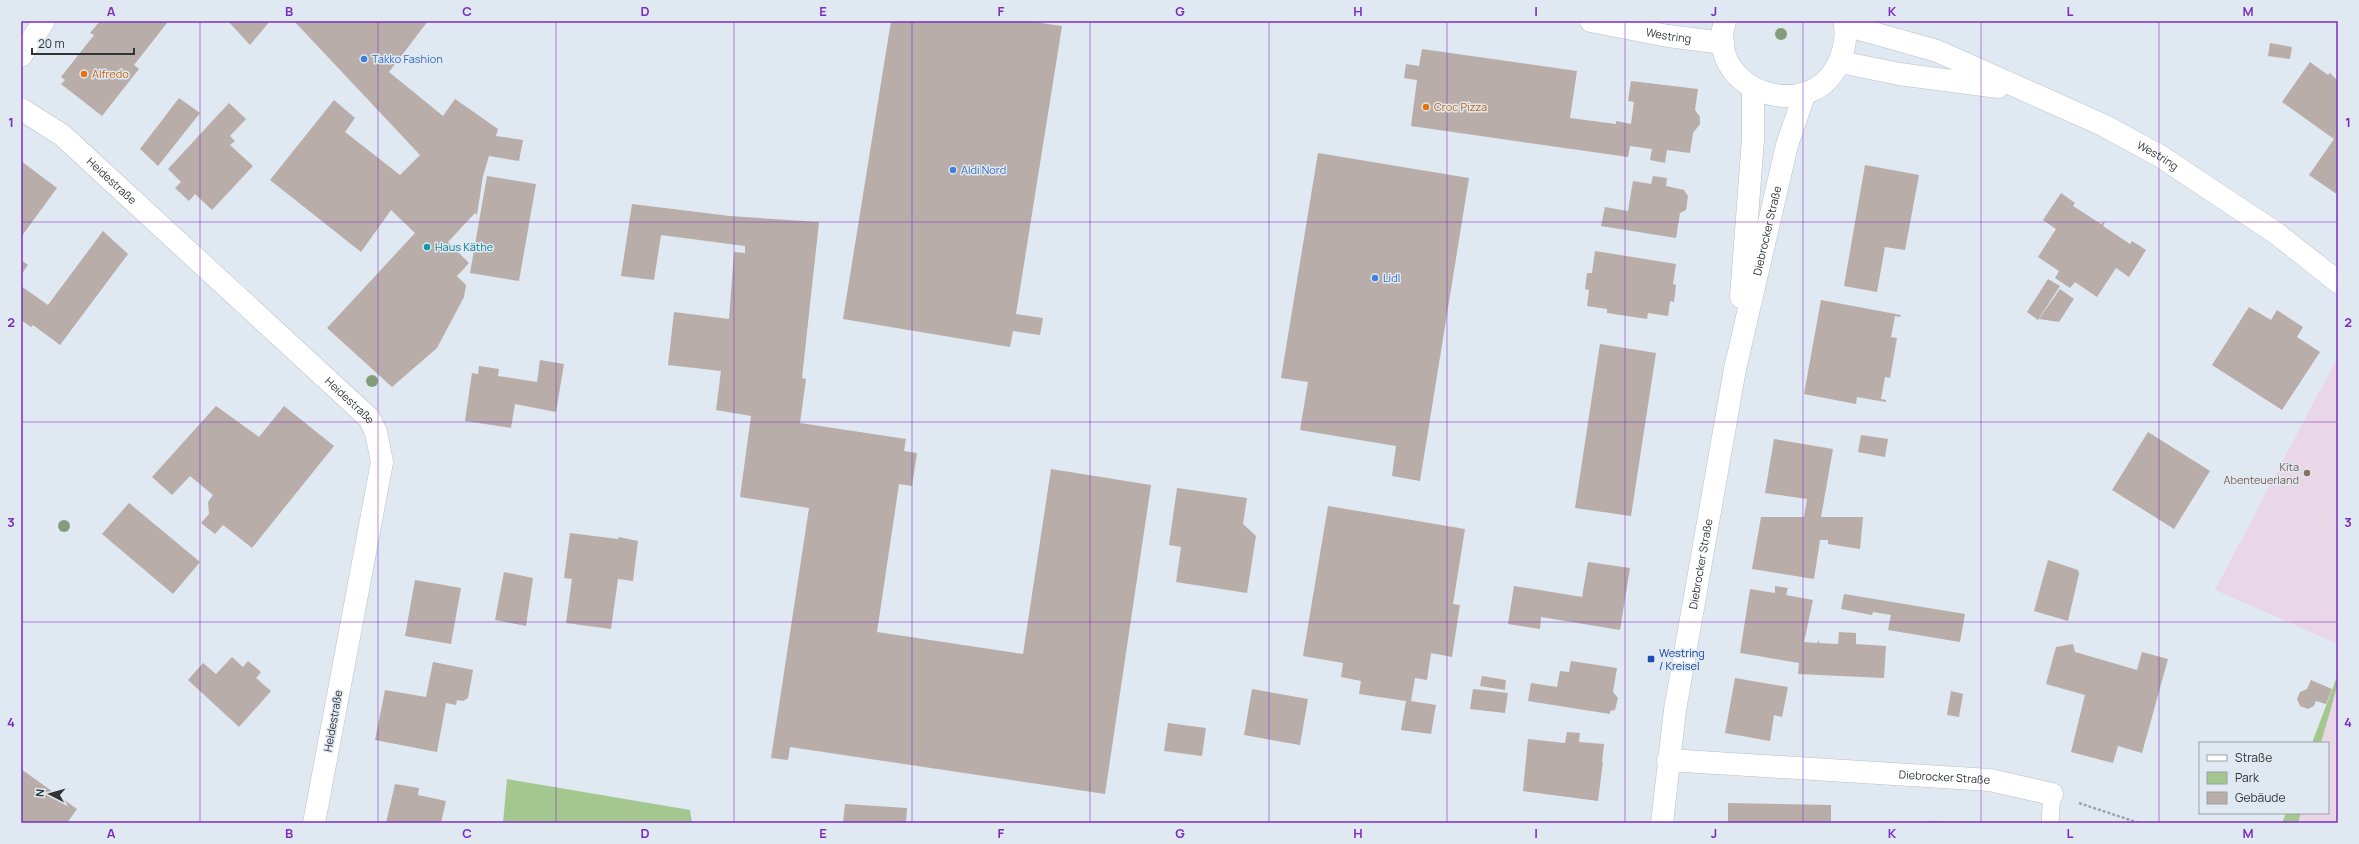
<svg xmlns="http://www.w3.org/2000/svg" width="2359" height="844" viewBox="0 0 2359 844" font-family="Manrope,sans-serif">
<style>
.education{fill:#e9d7e7}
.green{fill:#a3c78f}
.building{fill:#b8ada8}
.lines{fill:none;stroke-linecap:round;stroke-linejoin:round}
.service-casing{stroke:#b8c0c8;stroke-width:18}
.minor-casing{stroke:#b8c0c8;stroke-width:23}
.tertiary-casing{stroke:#b8c0c8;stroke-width:23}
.secondary-casing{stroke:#b8c0c8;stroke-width:23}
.path{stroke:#9da3aa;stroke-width:2.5;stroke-dasharray:3 2;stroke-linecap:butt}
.service{stroke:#fff;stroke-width:17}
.minor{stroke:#fff;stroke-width:22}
.tertiary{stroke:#fff;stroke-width:22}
.secondary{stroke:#fff;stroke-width:22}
.tree{fill:#839c7b}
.grid{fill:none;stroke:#7b2cbf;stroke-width:1;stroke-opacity:0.55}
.shop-dot{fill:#3f7fe0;stroke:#e0e8f1;stroke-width:1.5}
.food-dot{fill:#e8710a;stroke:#e0e8f1;stroke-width:1.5}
.culture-dot{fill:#0f9aa8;stroke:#e0e8f1;stroke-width:1.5}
.education-dot{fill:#8d6e63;stroke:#e0e8f1;stroke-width:1.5}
.transit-dot{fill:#1a4fb4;stroke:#e0e8f1;stroke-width:1.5}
.labels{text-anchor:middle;stroke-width:3;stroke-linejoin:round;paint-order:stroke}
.street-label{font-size:11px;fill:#313538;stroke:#e0e8f1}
.shop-label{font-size:11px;fill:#366cbe;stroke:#e0e8f1;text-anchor:start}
.food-label{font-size:11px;fill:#c56008;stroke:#e0e8f1;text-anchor:start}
.culture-label{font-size:11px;fill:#0d838f;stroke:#e0e8f1;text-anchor:start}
.education-label{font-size:11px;fill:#785e54;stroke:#e0e8f1;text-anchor:end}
.transit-label{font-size:11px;fill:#164399;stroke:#e0e8f1;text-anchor:start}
.neatline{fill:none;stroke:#7b2cbf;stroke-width:1.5}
.grid-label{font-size:13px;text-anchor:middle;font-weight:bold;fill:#7b2cbf}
</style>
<rect width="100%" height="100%" fill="#e0e8f1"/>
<g class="education">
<polygon points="2338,356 2338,644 2215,590"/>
<polygon points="2338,683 2338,823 2298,823 2301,813 2328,813 2328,743 2321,743"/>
</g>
<g class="green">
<polygon points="2338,674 2338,683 2321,743 2312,743"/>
<polygon points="507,779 690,810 692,823 503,823"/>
<polygon points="2286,813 2301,813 2298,823 2282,823"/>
</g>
<g class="building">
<polygon points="100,21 165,21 167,23 134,65 139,69 102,116 61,84 65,80 61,77 94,35 90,33"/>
<polygon points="228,21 270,21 250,45"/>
<polygon points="294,21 428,21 389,72 443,116 455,99 498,129 496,136 523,140 519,161 489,156 483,176 477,215 475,213 448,242 469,263 457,276 466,285 464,297 437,348 392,387 327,328 415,233 391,210 361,252 270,180 334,100 355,118 345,132 400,175 420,155"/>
<polygon points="891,21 1028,21 1062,26 1016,314 1043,318 1040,335 1013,331 1010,347 843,319"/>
<polygon points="2270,43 2292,47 2290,59 2268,56"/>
<polygon points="1422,49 1577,71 1570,118 1616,124 1616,121 1631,124 1634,102 1628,101 1631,81 1698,89 1695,110 1700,117 1700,124 1693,133 1690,153 1667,150 1665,163 1650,160 1652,149 1630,146 1628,157 1411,126 1417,80 1404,78 1406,64 1419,66"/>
<polygon points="2310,62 2328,75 2330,73 2338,81 2338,195 2309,175 2334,139 2282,102"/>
<polygon points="179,98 200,113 158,166 140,149"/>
<polygon points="229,103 246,119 230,136 235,141 230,145 253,166 212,210 195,194 189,201 175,188 181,182 168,169"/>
<polygon points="1318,153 1469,178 1420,481 1392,476 1396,446 1300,430 1308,382 1281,378"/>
<polygon points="21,161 57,188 21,237"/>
<polygon points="1865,165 1919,175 1905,250 1885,247 1877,292 1844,286"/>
<polygon points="487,176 536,184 519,281 470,273"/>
<polygon points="1653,176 1667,178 1666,186 1684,190 1688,196 1686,210 1680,213 1676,238 1601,226 1605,207 1628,211 1633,181 1651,184"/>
<polygon points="2061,193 2075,203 2073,206 2101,224 2105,221 2103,226 2130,244 2132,241 2146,250 2129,277 2116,268 2097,297 2075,282 2070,288 2055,278 2059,271 2038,257 2056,229 2043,220"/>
<polygon points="632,204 730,216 819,222 802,378 806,379 800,423 906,439 904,451 917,453 912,486 899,484 877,632 1023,654 1051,469 1151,485 1105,794 790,747 788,760 771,758 809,508 740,497 751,416 716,410 721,371 668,365 674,312 729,319 734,252 745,253 745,246 661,235 654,280 621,276"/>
<polygon points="103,231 128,254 60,345 33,325 31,327 21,320 21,286 48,305"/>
<polygon points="1595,251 1676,264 1673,284 1676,285 1674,302 1670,301 1668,316 1648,313 1647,319 1607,313 1607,309 1587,306 1589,290 1585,289 1587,273 1592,273"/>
<polygon points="21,260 28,265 21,275"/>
<polygon points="2048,279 2060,286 2038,320 2027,312"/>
<polygon points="2060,289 2074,299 2059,322 2039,319"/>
<polygon points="1821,300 1901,315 1900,317 1895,316 1891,337 1897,338 1890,378 1885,377 1881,399 1886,400 1886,402 1857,397 1856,404 1804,394"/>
<polygon points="2249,307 2271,320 2277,310 2303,327 2297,337 2320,352 2282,410 2212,365"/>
<polygon points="1600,344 1656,353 1631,516 1575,508"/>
<polygon points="540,360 564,364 556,412 515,404 511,428 465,421 472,373 478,374 479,366 499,369 498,376 537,382"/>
<polygon points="216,406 259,437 284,406 334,446 252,548 223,525 215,534 201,523 209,514 208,502 213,495 190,476 172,495 152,477"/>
<polygon points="2148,432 2210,471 2174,529 2112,490"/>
<polygon points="1861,435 1888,439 1885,457 1858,452"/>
<polygon points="1774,439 1833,449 1821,517 1863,517 1860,549 1828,544 1828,540 1820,540 1814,579 1752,569 1761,517 1804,517 1807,499 1765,493"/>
<polygon points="1177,488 1247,498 1243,524 1256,536 1247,593 1176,582 1181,547 1169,545"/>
<polygon points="129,503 200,562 173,594 102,534"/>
<polygon points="1328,506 1465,529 1453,604 1460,605 1452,657 1431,653 1427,680 1415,678 1411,701 1436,705 1431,734 1401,730 1406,701 1359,694 1361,681 1341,677 1343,663 1303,656"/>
<polygon points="570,533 618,539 619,537 638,541 633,581 618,579 611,629 566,623 572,579 564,578"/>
<polygon points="2048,560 2078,570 2079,574 2068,621 2034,611"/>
<polygon points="1588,562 1630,568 1620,630 1541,617 1540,629 1508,624 1514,586 1582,597"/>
<polygon points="504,572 533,578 526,626 495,620"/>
<polygon points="415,580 461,588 451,644 405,636"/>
<polygon points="1775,586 1788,588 1786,595 1813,600 1804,642 1817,643 1819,640 1819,643 1838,644 1839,632 1856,633 1856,644 1886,646 1884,678 1798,674 1799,663 1740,653 1750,589 1775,593"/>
<polygon points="1844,594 1965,614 1960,642 1888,630 1891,615 1873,612 1872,615 1841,609"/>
<polygon points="2073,644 2075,652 2137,670 2142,652 2168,659 2142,753 2118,746 2113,763 2071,752 2085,695 2046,684 2056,647"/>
<polygon points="232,657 243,667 248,661 261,672 256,678 271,691 239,727 188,680 203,663 216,674"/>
<polygon points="1571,661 1617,668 1613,692 1618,698 1615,710 1610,711 1610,714 1528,701 1531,683 1557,687 1560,671 1569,672"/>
<polygon points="433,662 473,670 468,698 463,701 457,700 456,705 446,703 437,752 375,740 385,690 426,697"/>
<polygon points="1482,676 1506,680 1505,690 1480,686"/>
<polygon points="1735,678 1788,687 1782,717 1774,715 1770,741 1725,733"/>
<polygon points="2311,680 2332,689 2326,704 2316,701 2314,706 2308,709 2300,706 2297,699 2300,692 2307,689"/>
<polygon points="1252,689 1308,699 1300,745 1244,735"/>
<polygon points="1473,689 1508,693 1505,713 1470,709"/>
<polygon points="1951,691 1963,694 1959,717 1947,715"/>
<polygon points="1168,723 1206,728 1202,756 1164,751"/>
<polygon points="1567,732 1580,733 1579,742 1604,744 1602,762 1603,762 1598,801 1523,791 1528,739 1565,743"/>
<polygon points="21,769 77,809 67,823 21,823"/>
<polygon points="395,784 419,788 418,795 446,801 441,823 386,823"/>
<polygon points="1728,803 1831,805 1831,823 1728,823"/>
<polygon points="845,804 907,808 906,823 843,823"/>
<polygon points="1927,821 1952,822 1952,823 1927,823"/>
</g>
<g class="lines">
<defs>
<polyline id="service" points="2050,823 2052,794"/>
<g id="minor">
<path id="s1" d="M21,109L62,135L369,418L376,432L382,462L314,823"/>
<path id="s2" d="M1668,760L1990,780L2052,794"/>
</g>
<g id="tertiary">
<path id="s3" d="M1591,21L1668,36L1723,43"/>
<path id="s4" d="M1845,25L1937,51L2103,125L2160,156L2276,233L2338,282"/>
<polyline points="1840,62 1899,74 1998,87"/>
</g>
<g id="secondary">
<path d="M1725,21C1703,93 1819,130 1842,54C1845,44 1847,31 1844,21"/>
<polyline points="21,56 44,21"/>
<polyline points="1741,297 1753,139 1753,89"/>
<path id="s5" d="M1662,823L1675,710L1735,369L1787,145L1805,93"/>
</g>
</defs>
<use href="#service" class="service-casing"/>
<use href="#minor" class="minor-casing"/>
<use href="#tertiary" class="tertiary-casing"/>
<use href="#secondary" class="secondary-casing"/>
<polyline class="path" points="2079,803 2139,823"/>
<use href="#service" class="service"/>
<use href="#minor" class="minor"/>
<use href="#tertiary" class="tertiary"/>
<use href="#secondary" class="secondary"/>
</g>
<g class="tree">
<circle cx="1781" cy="34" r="6"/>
<circle cx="372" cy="381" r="6"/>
<circle cx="64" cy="526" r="6"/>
</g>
<path class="grid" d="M200,21V823M378,21V823M556,21V823M734,21V823M912,21V823M1090,21V823M1269,21V823M1447,21V823M1625,21V823M1803,21V823M1981,21V823M2159,21V823M21,222H2338M21,422H2338M21,622H2338"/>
<g class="shop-dot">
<circle cx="364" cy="59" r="4"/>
<circle cx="953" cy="170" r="4"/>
<circle cx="1375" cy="278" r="4"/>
</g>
<g class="food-dot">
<circle cx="84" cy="74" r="4"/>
<circle cx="1426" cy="107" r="4"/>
</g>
<circle class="culture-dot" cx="427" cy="247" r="4"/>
<circle class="education-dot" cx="2307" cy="473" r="4"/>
<rect class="transit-dot" x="1647" y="655" width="8" height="8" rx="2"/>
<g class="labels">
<g class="street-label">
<text dy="4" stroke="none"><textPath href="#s3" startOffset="79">Westring</textPath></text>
<text dy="4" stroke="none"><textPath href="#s4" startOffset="340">Westring</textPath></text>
<text dy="4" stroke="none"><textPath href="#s1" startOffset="116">Heidestraße</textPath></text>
<text dy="4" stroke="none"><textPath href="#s5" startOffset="602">Diebrocker Straße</textPath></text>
<text dy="4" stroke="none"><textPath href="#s1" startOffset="440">Heidestraße</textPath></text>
<text dy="4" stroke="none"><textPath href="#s5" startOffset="262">Diebrocker Straße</textPath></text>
<text transform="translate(333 721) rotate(-80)" y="4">Heidestraße</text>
<text dy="4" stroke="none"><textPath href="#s2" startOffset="277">Diebrocker Straße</textPath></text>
</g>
<g class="shop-label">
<text x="372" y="63">Takko Fashion</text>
<text x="961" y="174">Aldi Nord</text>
<text x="1383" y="282">Lidl</text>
</g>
<g class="food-label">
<text x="92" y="78">Alfredo</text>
<text x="1434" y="111">Croc Pizza</text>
</g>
<g class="culture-label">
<text x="435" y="251">Haus Käthe</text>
</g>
<g class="education-label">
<text x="2299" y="471">Kita<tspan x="2299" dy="13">Abenteuerland</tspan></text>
</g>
<g class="transit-label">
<text x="1659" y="657">Westring<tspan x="1659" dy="13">/ Kreisel</tspan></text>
</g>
</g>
<rect width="2359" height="844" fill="none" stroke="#e0e8f1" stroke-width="44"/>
<rect x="2199" y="742" width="130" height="72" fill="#e0e8f1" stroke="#9aa0a7"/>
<rect x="2207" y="755" width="20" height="6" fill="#ffffff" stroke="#9aa0a7"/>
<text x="2235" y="762" font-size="12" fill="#313538">Straße</text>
<rect x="2207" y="772" width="20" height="12" fill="#a3c78f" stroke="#9aa0a7"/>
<text x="2235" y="782" font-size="12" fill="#313538">Park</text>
<rect x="2207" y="792" width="20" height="12" fill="#b8ada8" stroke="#9aa0a7"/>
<text x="2235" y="802" font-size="12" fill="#313538">Gebäude</text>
<g transform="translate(50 794) rotate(276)" stroke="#e0e8f1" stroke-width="3" paint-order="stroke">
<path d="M0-3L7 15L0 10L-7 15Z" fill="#313538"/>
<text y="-6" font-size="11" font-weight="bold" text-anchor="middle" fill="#313538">N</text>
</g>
<path d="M32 48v6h102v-6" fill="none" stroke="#313538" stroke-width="2"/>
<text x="38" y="48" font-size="12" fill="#313538" stroke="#e0e8f1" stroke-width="3" paint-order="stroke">20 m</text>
<rect x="22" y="22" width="2315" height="800" class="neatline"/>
<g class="grid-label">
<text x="111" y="16">A</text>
<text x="289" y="16">B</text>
<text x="467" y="16">C</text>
<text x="645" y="16">D</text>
<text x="823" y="16">E</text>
<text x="1001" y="16">F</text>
<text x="1180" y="16">G</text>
<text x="1358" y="16">H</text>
<text x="1536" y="16">I</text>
<text x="1714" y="16">J</text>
<text x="1892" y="16">K</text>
<text x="2070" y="16">L</text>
<text x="2248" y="16">M</text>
<text x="11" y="127">1</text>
<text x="2348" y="127">1</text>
<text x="11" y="327">2</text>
<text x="2348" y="327">2</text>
<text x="11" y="527">3</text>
<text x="2348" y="527">3</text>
<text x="11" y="727">4</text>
<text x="2348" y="727">4</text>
<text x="111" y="838">A</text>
<text x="289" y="838">B</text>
<text x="467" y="838">C</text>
<text x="645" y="838">D</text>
<text x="823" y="838">E</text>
<text x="1001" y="838">F</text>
<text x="1180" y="838">G</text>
<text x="1358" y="838">H</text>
<text x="1536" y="838">I</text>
<text x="1714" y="838">J</text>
<text x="1892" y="838">K</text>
<text x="2070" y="838">L</text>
<text x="2248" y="838">M</text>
</g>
</svg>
